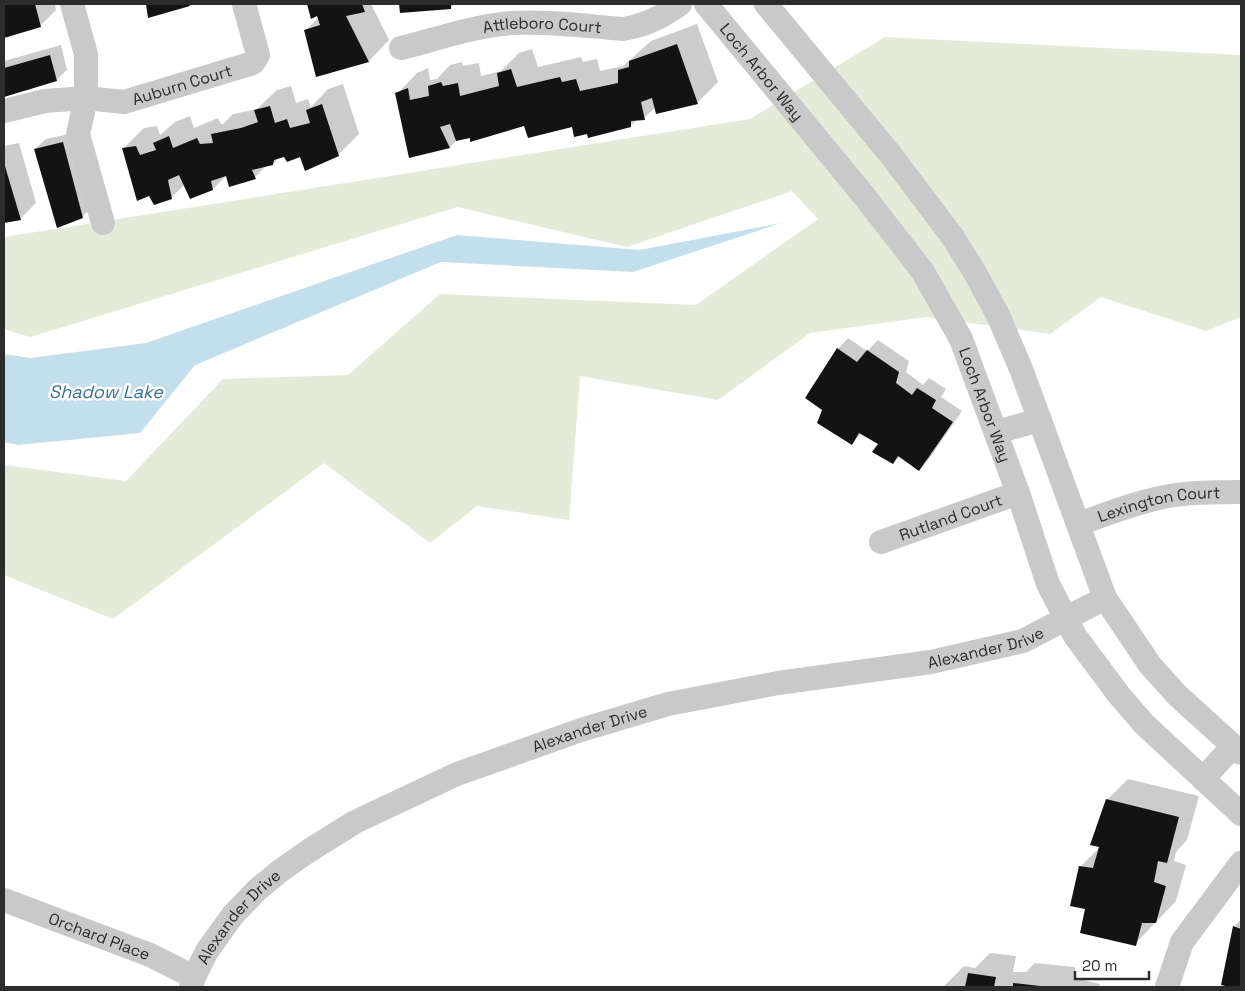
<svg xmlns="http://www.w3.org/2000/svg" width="1245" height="991" viewBox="0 0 1245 991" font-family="'Space Grotesk',sans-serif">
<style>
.green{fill:#e4ebd9}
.water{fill:#c4dfec}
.shadow{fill:#0003}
.building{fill:#131313}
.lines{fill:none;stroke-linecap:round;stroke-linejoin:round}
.minor{stroke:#c9c9c9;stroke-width:24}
.labels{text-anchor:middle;stroke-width:5;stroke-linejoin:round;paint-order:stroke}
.street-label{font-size:16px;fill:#2c2c2c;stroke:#fff}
.water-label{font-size:18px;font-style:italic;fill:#397590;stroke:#fff}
</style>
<rect width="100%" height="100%" fill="#fff"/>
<polygon class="green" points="885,37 1241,55 1241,317 1206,331 1101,297 1050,334 926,317 810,333 718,400 580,376 569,520 477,506 430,543 324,463 113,619 4,575 4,465 126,481 223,379 348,375 440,294 696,305 818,219 792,191 627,247 457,207 30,337 4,329 4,237 750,119"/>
<polygon class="water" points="781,223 633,272 441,262 195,365 140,433 18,445 4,442 4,354 30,358 146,343 457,235 640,250"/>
<g class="shadow">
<polygon points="4,4 55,4 56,10 40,26 4,37"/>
<polygon points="309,4 371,4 389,40 369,61 317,76 305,31 319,17 317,15 312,17"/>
<polygon points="400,4 454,4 451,8 401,12"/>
<polygon points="697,24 718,82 697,103 656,107 644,118 638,119 630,126 588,132 573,125 525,124 457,140 450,147 410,157 397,94 417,73 428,68 430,80 437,79 450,65 462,62 463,66 479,63 481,76 501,71 519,53 532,49 538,67 581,57 583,62 597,59 600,71 623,66 651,41"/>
<polygon points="61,45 67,70 56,80 4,96 4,61"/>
<polygon points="343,84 359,134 338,155 285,155 280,156 273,164 267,165 255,177 230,185 227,175 213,189 185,184 171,198 123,149 144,128 157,126 160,135 175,122 190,116 194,128 218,118 221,124 223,124 233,114 257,109 277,90 291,86 296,103 308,99 311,107 328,89"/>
<polygon points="74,133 93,206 83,216 58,226 35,149 46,139"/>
<polygon points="19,143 36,203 20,219 4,222 4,146"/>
<polygon points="848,338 867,351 878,340 909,361 906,372 923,385 929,378 946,389 941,397 962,411 929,459 918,470 900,456 893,463 880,444 862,433 852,443 824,410 838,349"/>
<polygon points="1128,779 1199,796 1187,840 1176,852 1174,861 1186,865 1176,901 1135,944 1086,908 1080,867 1101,846 1107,800"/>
<polygon points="1241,919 1241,987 1235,987 1222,984 1234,927"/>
<polygon points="990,953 1016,956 1013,972 1026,972 1035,963 1075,967 1075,978 1100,984 1099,987 943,987 964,966 975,968"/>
</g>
<g class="building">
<polygon points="4,4 35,4 41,27 4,38"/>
<polygon points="146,4 189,4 190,6 148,18"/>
<polygon points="307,4 362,4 365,12 346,16 369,62 316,77 304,30 320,25 317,16 311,19"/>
<polygon points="399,4 451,4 451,9 400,13"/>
<polygon points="677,44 698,104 656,114 652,98 641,102 645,120 631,121 631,127 588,138 587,134 574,137 572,127 528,138 524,126 470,142 470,138 456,141 450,124 440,127 450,148 409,158 395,93 408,88 410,100 429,96 428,86 441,82 443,86 458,83 460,96 499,86 497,73 511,69 517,87 560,77 562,82 576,79 580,91 618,83 618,70 629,67 629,61"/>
<polygon points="50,55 57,81 4,97 4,68"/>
<polygon points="322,104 339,156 305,171 300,157 287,162 284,157 274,160 273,165 252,170 256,179 229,187 226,176 211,181 213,190 190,199 179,175 168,180 172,199 154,205 149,196 137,201 122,148 136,146 140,155 156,150 153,143 169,136 173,148 197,138 200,144 213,143 211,134 241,128 258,122 254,110 270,106 275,123 287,119 290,128 310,123 306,110"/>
<polygon points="63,142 83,218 57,228 34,149"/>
<polygon points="4,163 21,220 4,223"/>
<polygon points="837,348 857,362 867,350 899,372 896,383 912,395 917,388 936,400 932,408 953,422 919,471 898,456 893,464 872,452 878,444 859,433 852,445 817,423 822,410 805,398"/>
<polygon points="1106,799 1179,817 1167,863 1158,861 1154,882 1166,886 1156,923 1142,923 1136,946 1080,933 1085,909 1070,906 1079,866 1093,868 1099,847 1090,845"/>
<polygon points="1233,926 1241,929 1241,987 1230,987 1221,985"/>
<polygon points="968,973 996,977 994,987 965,987"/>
<polygon points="1013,983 1040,986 1040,987 1013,987"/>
</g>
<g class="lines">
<g class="minor">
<polyline points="72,4 86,54 86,98 78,134 103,223"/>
<path id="s1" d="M706,4L865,197L923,272L961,339L1018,493L1048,584L1075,636L1119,695L1144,724L1241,814"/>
<polyline points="766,4 890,154 952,236 974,271 998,315 1021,369 1105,598 1150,665 1177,695 1241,753"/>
<path id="s2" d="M401,48C437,39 474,26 511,23C548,21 586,26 623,29C643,26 664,16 680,4"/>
<path id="s3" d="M4,111L45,101L86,98L124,102L253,63L258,55L244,4"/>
<polyline points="996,432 1040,420"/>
<path id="s4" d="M1078,524C1110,513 1142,500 1175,495C1197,492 1219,492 1241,492"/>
<path id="s5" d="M881,542L1018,493"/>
<polyline points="1203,779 1233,746"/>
<path id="s6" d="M4,900L150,955L194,977"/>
<path id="s7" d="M191,987L194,977L207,951L233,915L257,890L280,871L310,850L355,822L457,774L581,730L668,704L778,683L931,662L1023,641L1105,598"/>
<polyline points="1167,987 1182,942 1241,863"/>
</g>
</g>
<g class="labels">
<g class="street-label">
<text dy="6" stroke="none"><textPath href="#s2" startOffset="144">Attleboro Court</textPath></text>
<text dy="6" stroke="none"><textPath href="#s1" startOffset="88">Loch Arbor Way</textPath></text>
<text dy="6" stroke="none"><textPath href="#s3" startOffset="182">Auburn Court</textPath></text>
<text dy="6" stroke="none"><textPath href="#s1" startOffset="492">Loch Arbor Way</textPath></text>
<text dy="6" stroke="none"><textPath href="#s4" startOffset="84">Lexington Court</textPath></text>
<text dy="6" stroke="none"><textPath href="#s5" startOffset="74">Rutland Court</textPath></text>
<text dy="6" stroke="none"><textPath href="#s7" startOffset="896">Alexander Drive</textPath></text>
<text dy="6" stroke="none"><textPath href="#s7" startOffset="491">Alexander Drive</textPath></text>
<text dy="6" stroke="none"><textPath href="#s7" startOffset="86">Alexander Drive</textPath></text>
<text dy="6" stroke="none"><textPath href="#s6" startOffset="102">Orchard Place</textPath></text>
</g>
<g class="water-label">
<text x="106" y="398">Shadow Lake</text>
</g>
</g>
<rect width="1245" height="991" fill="none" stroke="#2c2c2c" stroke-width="10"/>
<path d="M1075 971v8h74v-8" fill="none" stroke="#2c2c2c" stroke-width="2.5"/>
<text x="1082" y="971" font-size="15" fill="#2c2c2c" stroke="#ffffff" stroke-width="4" paint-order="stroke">20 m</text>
</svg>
